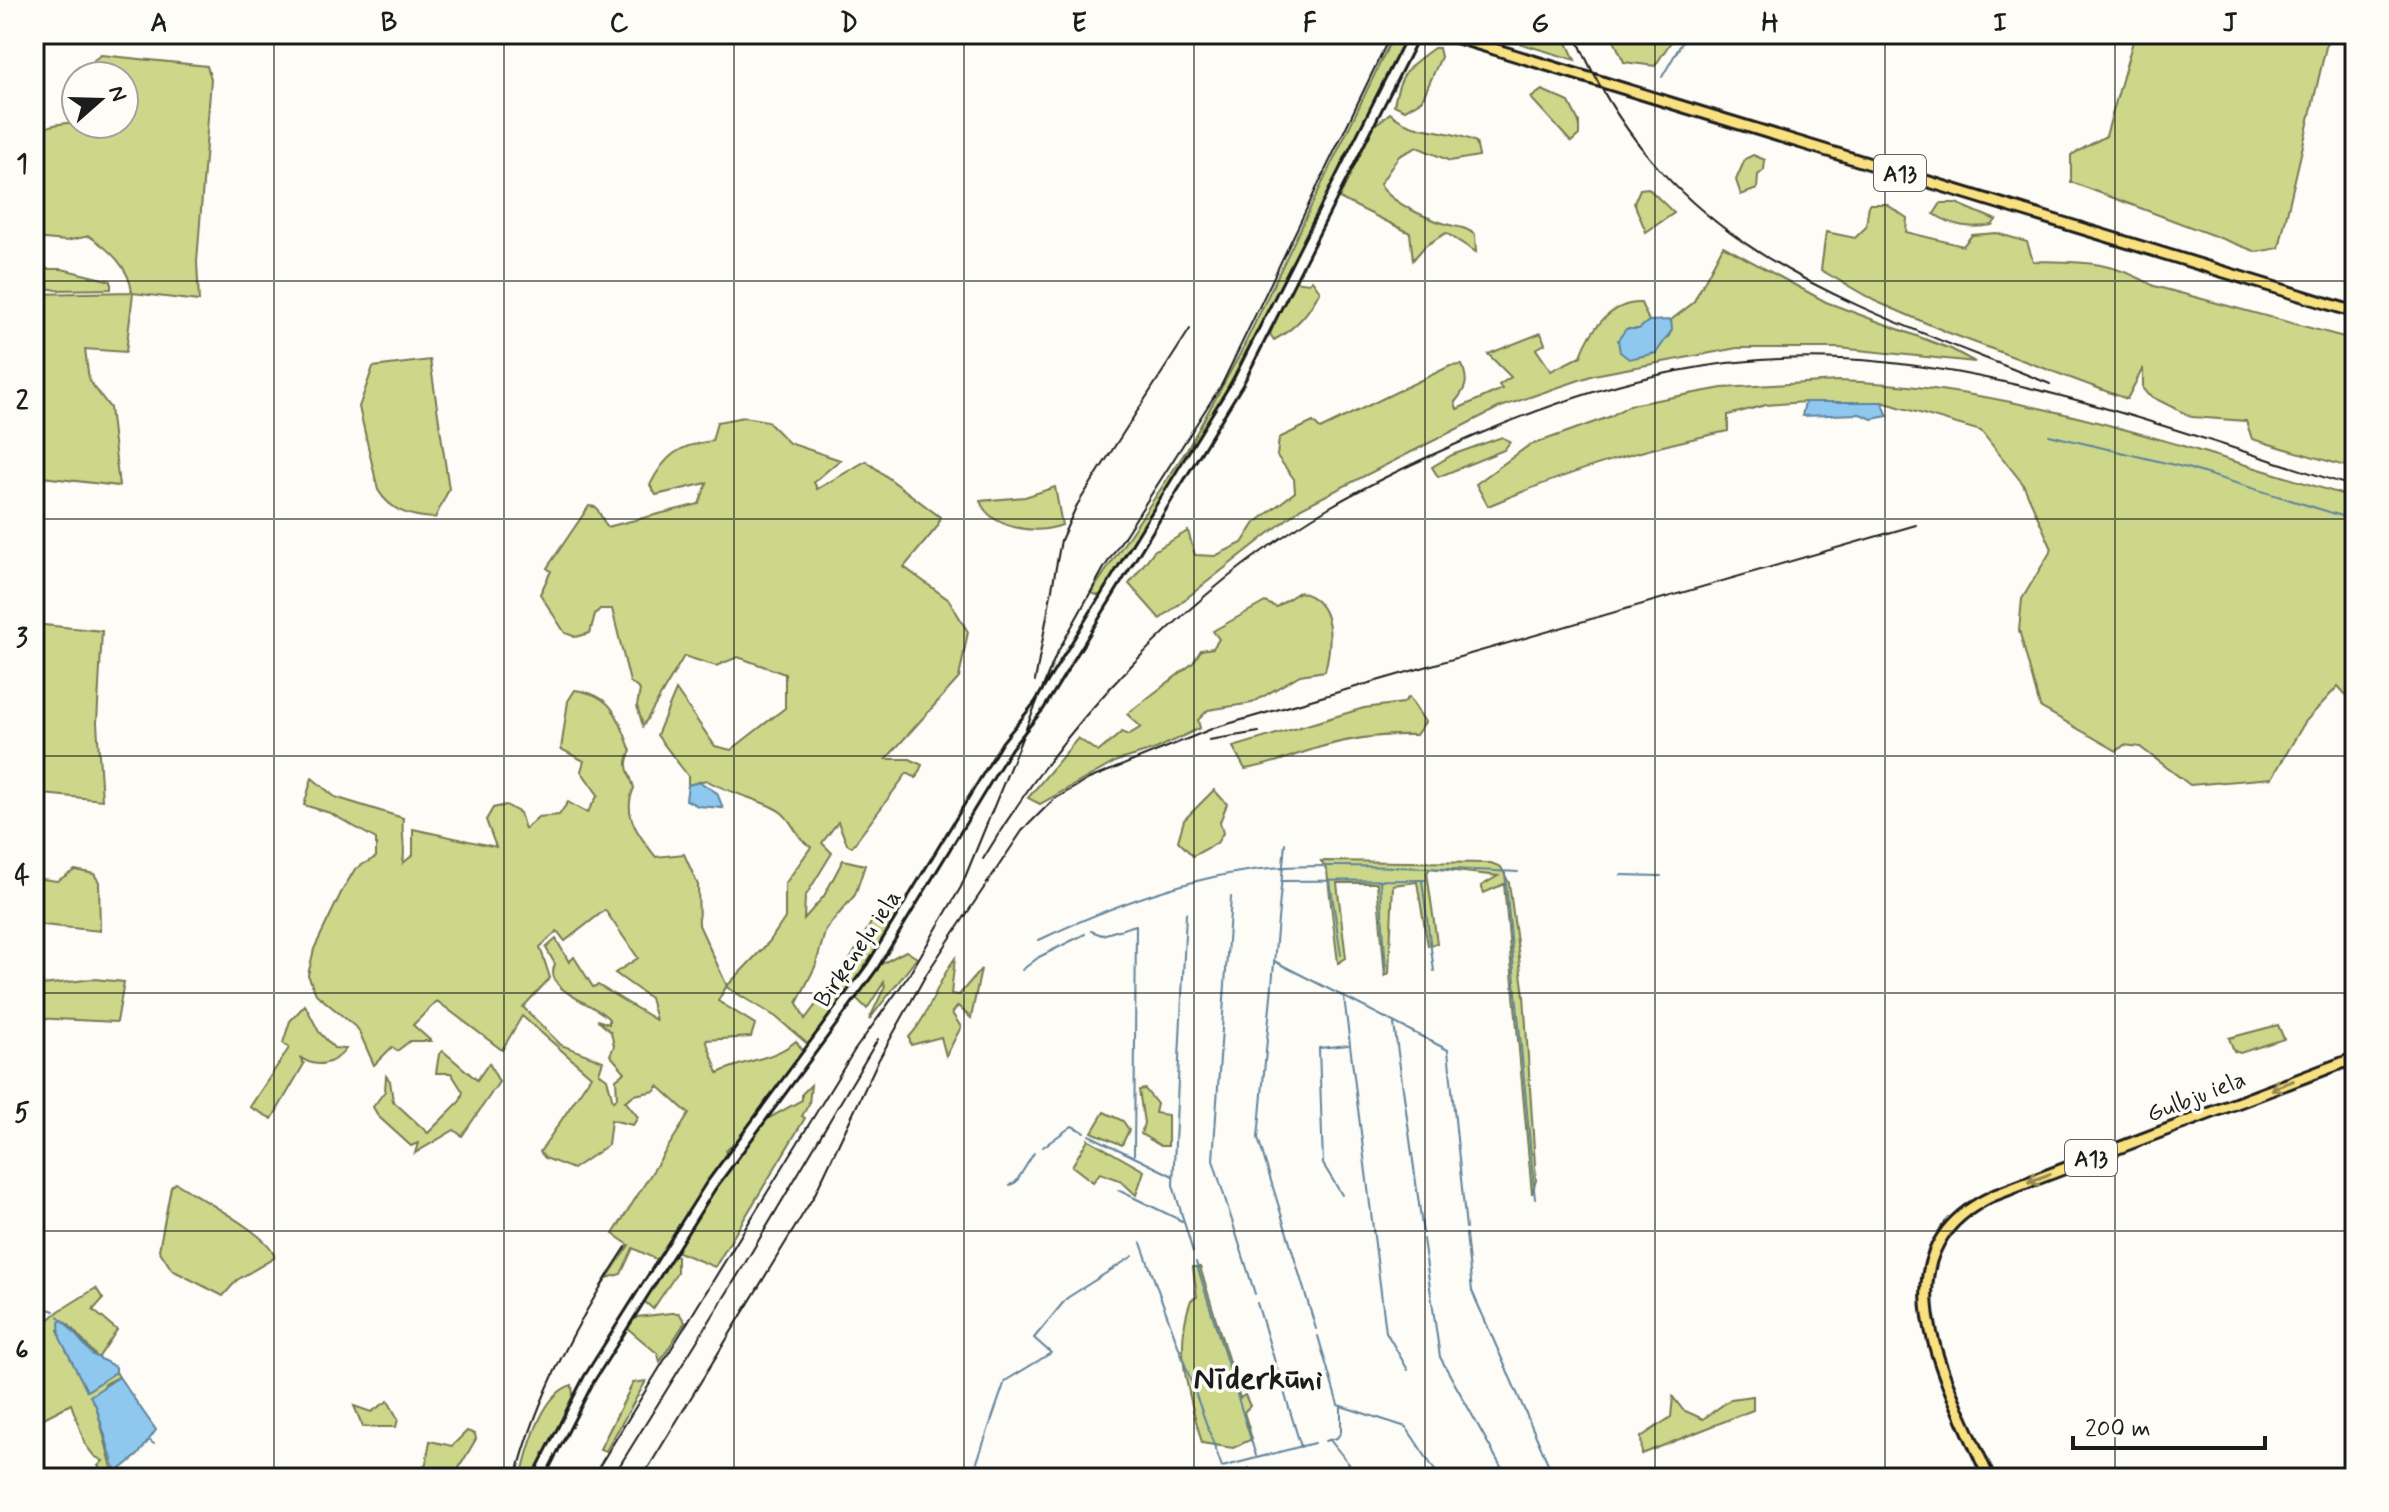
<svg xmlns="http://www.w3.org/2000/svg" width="2389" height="1512" viewBox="0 0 2389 1512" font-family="Mynerve,sans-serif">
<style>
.green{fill:#ccd78a;stroke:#747a53;stroke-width:2;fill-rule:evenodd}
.water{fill:#8fc8ee;stroke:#61839a;stroke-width:2}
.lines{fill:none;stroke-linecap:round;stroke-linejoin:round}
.stream{stroke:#61839a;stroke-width:2}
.secondary-casing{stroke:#1c1c1c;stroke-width:14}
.primary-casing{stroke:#1c1c1c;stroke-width:15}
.secondary{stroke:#fdfcf7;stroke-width:8}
.primary{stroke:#f9e181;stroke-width:9}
.rail{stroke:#1c1c1c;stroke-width:2}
.oneway{stroke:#968854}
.grid{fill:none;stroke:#1c1c1c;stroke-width:2;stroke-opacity:0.55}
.labels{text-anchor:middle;stroke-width:7;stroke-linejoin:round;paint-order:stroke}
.shield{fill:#fdfcf7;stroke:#605f5e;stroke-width:2}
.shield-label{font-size:22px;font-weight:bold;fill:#1c1c1c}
.street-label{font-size:24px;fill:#1c1c1c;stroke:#fdfcf7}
.district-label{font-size:32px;font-weight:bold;fill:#1c1c1c;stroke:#fdfcf7}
.neatline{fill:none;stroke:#1c1c1c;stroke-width:3}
.grid-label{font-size:26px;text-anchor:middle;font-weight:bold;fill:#1c1c1c}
</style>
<rect width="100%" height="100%" fill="#fdfcf7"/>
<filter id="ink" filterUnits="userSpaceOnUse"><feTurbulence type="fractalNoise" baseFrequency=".0125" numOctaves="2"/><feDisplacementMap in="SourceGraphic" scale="16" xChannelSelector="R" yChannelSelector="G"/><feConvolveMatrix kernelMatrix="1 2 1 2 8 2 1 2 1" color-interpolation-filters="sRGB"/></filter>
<g filter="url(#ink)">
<g class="green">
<polygon points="1394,34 1406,34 1404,46 1204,433 1100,596 1091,593 1188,448 1240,354"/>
<polygon points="1489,34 1563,34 1575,60"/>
<polygon points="1611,34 1676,34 1655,66 1624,62"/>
<polygon points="2135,34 2329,34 2279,248 2257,252 2071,182 2071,155 2106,136"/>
<path d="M1434,48H1439L1441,57L1422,100L1405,110L1394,105C1400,73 1407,67 1434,48Z"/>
<path d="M101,55L207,66L211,79L197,262L199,301L133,293L126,352L85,349L89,380L110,408L119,486L34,476V294L132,292C129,267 110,250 89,236L66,241L34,238V168L40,165L34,133C60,117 94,124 124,124V76H90L94,60Z"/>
<polygon points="1542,90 1569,102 1579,122 1579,135 1571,142 1531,98"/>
<path d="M1390,113C1415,135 1446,127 1476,142L1479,156L1450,161L1417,147L1399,156L1380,184C1389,202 1426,218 1446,224C1458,228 1465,226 1475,235L1476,252L1446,233L1425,246L1413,260L1410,233L1339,198L1374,126Z"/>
<polygon points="1753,155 1765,160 1764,170 1758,175 1757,189 1741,195 1736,180 1745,159"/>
<polygon points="1648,188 1674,213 1646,232 1634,203 1640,189"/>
<path d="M1941,203H1956L1996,220L1992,225C1969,229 1953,226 1934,214Z"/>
<path d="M1869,204H1886L1907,218L1906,232L1963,246L1972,235L1997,233L2027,242L2033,261C2082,262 2110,260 2154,286L2355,340V469L2252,439L2246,421L2192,417L2148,395L2143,389V368L2127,399L1949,333L1875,301L1821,270L1826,232L1855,238L1866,227Z"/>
<path d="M1723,246L1826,302L1951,349L1975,362L1839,348H1737L1594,375L1498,408L1301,508L1160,619L1129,584L1154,551L1188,531L1195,555L1215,556L1242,543L1255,523L1295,492L1294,479L1277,456L1279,438L1313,422L1320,429L1450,366L1462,365C1469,382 1466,389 1455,402L1457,409L1502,389L1499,385L1511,377L1488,354L1541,333L1545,344L1536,349L1551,371L1581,356C1590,330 1611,302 1641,303L1649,321L1639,329L1658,345C1670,339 1672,333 1671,320L1693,303Z"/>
<polygon points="34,269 62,269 111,281 111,289 57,290 34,286"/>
<path d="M1312,280L1320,291C1309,313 1296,328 1274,340L1270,334L1293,281L1309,283Z"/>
<path d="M430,360L449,489L435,518C412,517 391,512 378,490L359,407L373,367Z"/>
<path d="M1837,381C2016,386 2185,448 2355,498V705L2338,686L2305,722L2272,778L2190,785L2140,747L2124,745L2117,751L2040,707L2019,630L2022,599L2052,549L2023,484L1981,431L1882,402H1805L1766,405L1728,415V431C1638,450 1572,470 1488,506L1476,484L1528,446L1609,417L1630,405L1722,388Z"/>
<path d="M744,417L767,421L789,443L840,460L814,482L817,489L866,461L940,517L938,526L904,567L949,600L968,632L959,678L886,759H910L922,765L916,778L907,773L852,847L847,844L838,822L822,843L832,853L805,897L804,919L824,896L843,860L865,865L855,895L826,929L815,967L797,1003L805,1019L851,958L880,907L899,916L810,1046L776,1017L726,987L718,1001L755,1024L751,1037L706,1040L718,1073C745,1059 772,1061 796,1041L805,1054L745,1132L726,1151L729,1154L657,1260L633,1248L621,1274L607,1278L629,1245L613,1234L689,1114L658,1086L655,1091L634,1095L625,1101L638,1117L633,1125L611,1120L608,1145L573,1169L545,1158L540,1152L591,1076L522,1016L502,1050L437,1001L413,1025L431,1041H410L397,1051L392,1047L374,1065L358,1029L316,994L308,975L314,949L341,893L355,869L376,857V839L330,813L304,805L312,778L335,797L403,818C401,835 406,848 403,863L413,855V829L496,847L486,820L493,808L506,805L520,813L525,829L538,817L559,815L568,802L587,813L598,795L581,771L584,761L561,749L568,701L575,690C614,695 618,718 631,751C622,767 630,772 634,788C621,815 640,837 656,857L684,854L698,885L699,925L727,986L769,942L785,918V884L811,847C797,839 794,823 782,813C768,801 727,793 706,780L688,785V776L657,735L676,690L715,746L731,750L785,708V674L738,657L716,666L684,656L643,726L637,706L640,690L630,682L612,609H600L595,614L590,633L576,637L565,633L540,594L551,571L547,568L589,506L596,507L607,527L699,504L707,483L656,495L650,485C665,455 679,445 712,441L717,422ZM605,910L638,958L615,973L650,998L656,1020L598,985L593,987L574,957L569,962L556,939L546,948L555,964C542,992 596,1003 609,1019V1024L597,1020L611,1032L614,1046L610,1055L625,1072L616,1079L617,1098L613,1101L607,1079L599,1073L603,1061L561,1045L523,1007L550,978L540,947L557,931L565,941Z"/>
<polygon points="1502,437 1510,442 1504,450 1438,477 1432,467 1452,455"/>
<path d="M1055,487L1062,525C1035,535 991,529 980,501L1025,497Z"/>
<path d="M1299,592C1336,600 1332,643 1325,671L1300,675L1252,703L1208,710L1198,720L1200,728L1156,749L1117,761L1040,804L1028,798L1078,738L1098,752L1122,732L1128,735L1141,727L1127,714L1193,663L1201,650L1213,648L1219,639L1213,631L1265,602L1276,607Z"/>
<polygon points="34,624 102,631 97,723 102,800 34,793"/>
<path d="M1409,697L1425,722L1416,735C1380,734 1345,739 1311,750C1288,757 1269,766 1245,769L1233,747L1364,708L1403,703Z"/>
<polygon points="1214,790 1227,804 1220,822 1223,833 1217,843 1193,856 1178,841 1184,820"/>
<polygon points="1321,861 1491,863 1501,867 1509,883 1524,995 1536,1180 1532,1194 1504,884 1484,893 1481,886 1498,876 1430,868 1427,873 1437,943 1428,946 1417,882 1393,885 1389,973 1385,976 1377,883 1337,883 1346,958 1338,963 1327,871"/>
<polygon points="75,870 94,874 99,882 100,931 34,924 34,878 57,881"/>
<polygon points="906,951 917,958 869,1020 885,986 884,982 867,1009 856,998 881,964"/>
<path d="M955,958L951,994L959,995L981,969L971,1018L958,1006L952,1013L961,1027L946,1056L941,1037L911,1045L909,1037C931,1013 936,983 955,958Z"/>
<polygon points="94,979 124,982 117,1022 34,1018 34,986"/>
<path d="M305,1005L319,1032L334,1048L346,1049C334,1065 315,1069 300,1057L304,1064L272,1119L250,1107L289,1048L283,1043L290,1021Z"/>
<polygon points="2278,1025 2284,1039 2240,1053 2234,1051 2229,1038"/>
<polygon points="443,1051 477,1080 489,1063 499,1082 462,1136 454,1130 415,1153 418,1143 411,1146 379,1117 373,1107 385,1091 386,1076 390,1081 393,1101 428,1133 460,1101 463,1092 451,1073 436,1073 439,1054"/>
<polygon points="811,1085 809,1104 802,1116 805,1118 715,1267 678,1252 676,1248 760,1123 802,1100 802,1094"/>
<polygon points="1145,1089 1157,1104 1155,1113 1168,1115 1168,1146 1161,1146 1141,1134 1144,1123 1139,1090"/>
<polygon points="1104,1112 1123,1121 1129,1130 1122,1145 1092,1132"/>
<polygon points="1088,1139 1144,1171 1136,1195 1120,1180 1100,1173 1093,1182 1072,1166"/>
<path d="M176,1183C194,1195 278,1239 274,1258L237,1280L223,1296L172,1270L159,1250L171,1187Z"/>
<polygon points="677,1256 677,1273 653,1309 644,1301 671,1257"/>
<path d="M1193,1267H1200L1240,1398L1245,1395L1250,1406L1244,1412L1252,1439L1233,1448L1202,1443C1189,1394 1173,1350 1191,1300L1197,1297Z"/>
<polygon points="96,1288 103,1299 93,1310 117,1330 98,1358 68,1324 58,1330 87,1391 116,1372 119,1377 105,1384 96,1405 112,1468 121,1475 118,1478 110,1478 98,1466 103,1461 94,1456 85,1444 71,1404 34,1423 34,1332 59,1311"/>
<polygon points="671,1313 679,1313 685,1322 660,1362 658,1354 626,1327 637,1317"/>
<polygon points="646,1381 606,1451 600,1449 633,1383"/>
<path d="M572,1385L573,1395L534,1478H521C527,1451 542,1393 572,1385Z"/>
<polygon points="1753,1396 1753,1410 1642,1454 1641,1437 1671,1417 1673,1397 1683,1410 1703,1419 1731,1399"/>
<polygon points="388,1401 398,1419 396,1427 363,1427 354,1406 371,1412"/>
<polygon points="467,1431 475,1434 476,1439 453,1478 418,1478 426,1463 430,1441 452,1446"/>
</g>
<g class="water">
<polygon points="1671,320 1672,330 1656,353 1629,359 1620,352 1618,340 1626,329 1639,329 1649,321"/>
<polygon points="1805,402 1882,402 1888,416 1872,419 1860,414 1802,416"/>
<polygon points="700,782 717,793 723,808 698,806 686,800 688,785"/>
<polygon points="63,1320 93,1355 116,1367 116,1372 87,1391 60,1338 59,1322"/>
<polygon points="119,1377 156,1430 138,1455 116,1473 96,1406 90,1396"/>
</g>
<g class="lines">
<g class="stream">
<polyline points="1662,77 1687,34"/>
<polyline points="2049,435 2187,468 2355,520"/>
<polyline points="1285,843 1258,1138 1316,1329"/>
<polyline points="1505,873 1535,1199"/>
<polyline points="1621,875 1661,876"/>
<polyline points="1380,880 1386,971"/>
<polyline points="1283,881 1425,880"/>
<polyline points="1330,881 1341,955"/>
<polyline points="1422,881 1434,971"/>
<polyline points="1231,897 1213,1160 1255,1294"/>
<polyline points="1186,913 1173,1185 1193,1252"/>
<polyline points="1091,931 1102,935 1136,925 1134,1155"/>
<path d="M1039,940C1113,905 1201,871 1285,867C1362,864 1441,869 1518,872"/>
<polyline points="1274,961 1448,1050 1466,1228"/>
<polyline points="1022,970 1039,957 1085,934"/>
<polyline points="1344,997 1386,1332 1408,1370"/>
<polyline points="1394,1024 1423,1233"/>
<polyline points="1089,1135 1173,1176"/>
<polyline points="1043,1147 1072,1126 1084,1132"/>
<polyline points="1010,1185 1016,1182 1034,1153"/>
<polyline points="1118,1190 1182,1221"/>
<polyline points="1342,1195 1323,1164 1319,1048 1348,1045"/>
<polyline points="1466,1234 1472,1291 1550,1468"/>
<polyline points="1423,1239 1440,1357 1505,1474"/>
<polyline points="1141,1243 1222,1467 1314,1443"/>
<polyline points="1196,1262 1256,1456"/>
<polyline points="1257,1303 1301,1447"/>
<polyline points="42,1307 54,1311"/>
<polyline points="58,1316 61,1320"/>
<polyline points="1318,1336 1338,1405 1406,1427 1440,1478"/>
<polyline points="1330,1440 1360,1478"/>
<polyline points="150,1441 154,1444"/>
<polyline points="1325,1441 1337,1438 1341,1432 1341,1406"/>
<polyline points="977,1462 1005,1381 1051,1353 1034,1338 1067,1298 1133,1256"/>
<polyline points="1249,1468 1252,1478"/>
<polyline points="972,1475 974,1469"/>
</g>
<defs>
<polyline id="secondary" points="538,1478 589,1379 710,1187 872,967 1007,745 1039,706 1238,382 1414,34"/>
<g id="primary">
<polyline points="1445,34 2355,312"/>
<path d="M1989,1478C1951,1389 1867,1252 1995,1195L2355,1058"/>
</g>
</defs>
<use href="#secondary" class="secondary-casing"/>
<use href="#primary" class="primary-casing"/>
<use href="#secondary" class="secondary"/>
<use href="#primary" class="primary"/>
<g class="rail">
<path d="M1575,34C1667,253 1849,302 2050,384"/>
<polyline points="1035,681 1061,540 1077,505 1190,329"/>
<polyline points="1209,740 1259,732"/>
<path d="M983,859C1065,721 1189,590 1328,508C1376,480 1426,457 1477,435C1610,378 1736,347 1883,362C2039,377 2205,441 2355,487"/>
<path d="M516,1478C537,1395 579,1318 626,1247"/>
<polyline points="592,1478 854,1051 909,975 961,887 1056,655 1104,568 1222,384 1391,34"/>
<polyline points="612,1478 741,1270 878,1039"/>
<polyline points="642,1478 814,1196 878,1061 927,973 1022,831 1053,800 1089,779 1214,728 1916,525"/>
</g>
</g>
<defs><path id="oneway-shaft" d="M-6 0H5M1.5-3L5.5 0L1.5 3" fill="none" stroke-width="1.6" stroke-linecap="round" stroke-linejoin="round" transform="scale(2)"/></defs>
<g class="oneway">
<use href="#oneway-shaft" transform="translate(2282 1085) rotate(159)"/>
<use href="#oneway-shaft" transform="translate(2039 1178) rotate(159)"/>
</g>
</g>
<path class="grid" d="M274,34V1478M504,34V1478M734,34V1478M964,34V1478M1194,34V1478M1425,34V1478M1655,34V1478M1885,34V1478M2115,34V1478M34,281H2355M34,519H2355M34,756H2355M34,993H2355M34,1231H2355"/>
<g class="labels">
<g class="shield">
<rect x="1874" y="155" width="52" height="36" rx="6"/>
<rect x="2065" y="1140" width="52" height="36" rx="6"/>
</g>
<g class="shield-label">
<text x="1900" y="181">A13</text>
<text x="2091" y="1166">A13</text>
</g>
<g class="street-label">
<text transform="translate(857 948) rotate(-56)" y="8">Birķeneļu iela</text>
<text transform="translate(2196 1096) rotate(-21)" y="8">Gulbju iela</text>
</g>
<g class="district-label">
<text x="1258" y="1388">Nīderkūni</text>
</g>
</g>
<rect width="2389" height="1512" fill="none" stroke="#fdfcf7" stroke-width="88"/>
<g transform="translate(100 100) rotate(70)"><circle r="38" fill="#fdfcf7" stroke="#a3a29f" stroke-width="2"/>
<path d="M0-6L14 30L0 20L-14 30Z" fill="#1c1c1c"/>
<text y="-12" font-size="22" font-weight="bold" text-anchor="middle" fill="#1c1c1c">N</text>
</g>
<path d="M2073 1436v12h192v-12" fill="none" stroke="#1c1c1c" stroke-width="4"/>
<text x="2085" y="1436" font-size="24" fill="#1c1c1c" stroke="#fdfcf7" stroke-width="6" paint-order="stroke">200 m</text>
<rect x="44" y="44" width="2301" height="1424" class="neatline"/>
<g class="grid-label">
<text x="159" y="31">A</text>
<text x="389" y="31">B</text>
<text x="619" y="31">C</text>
<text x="849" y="31">D</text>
<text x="1079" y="31">E</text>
<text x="1310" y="31">F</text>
<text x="1540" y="31">G</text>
<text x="1770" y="31">H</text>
<text x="2000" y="31">I</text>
<text x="2230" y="31">J</text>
<text x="22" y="172">1</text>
<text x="22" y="409">2</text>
<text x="22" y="646">3</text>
<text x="22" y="884">4</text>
<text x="22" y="1121">5</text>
<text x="22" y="1358">6</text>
</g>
</svg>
